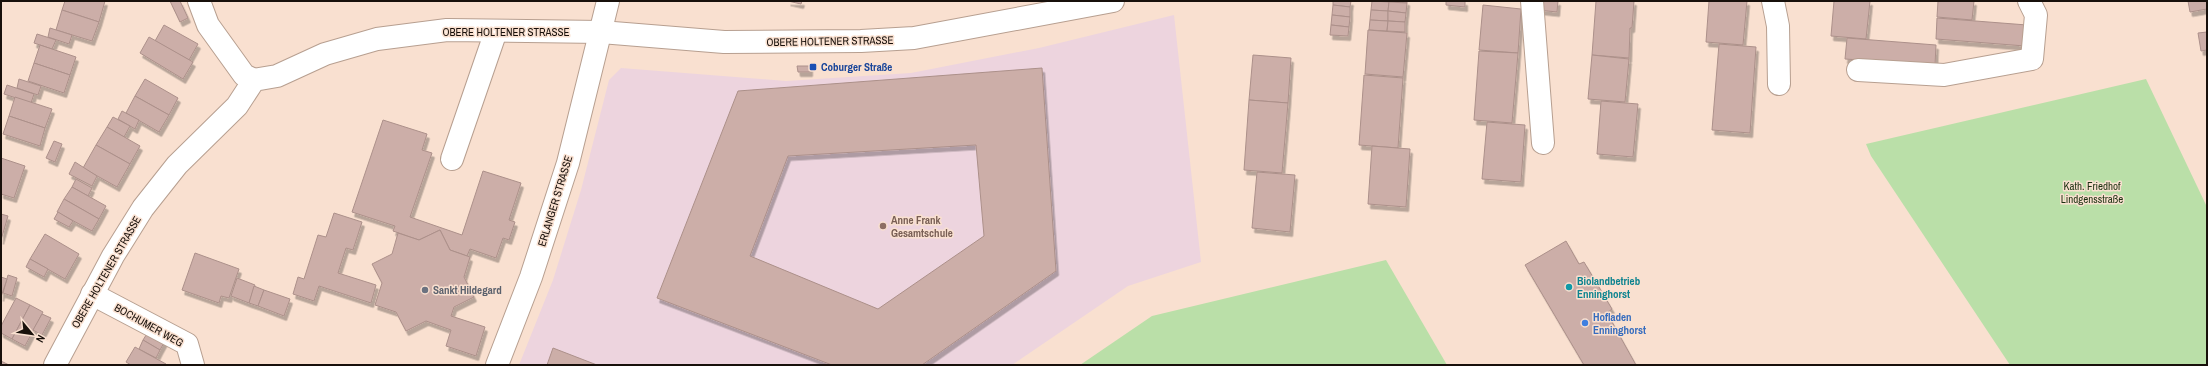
<svg xmlns="http://www.w3.org/2000/svg" width="2208" height="366" viewBox="0 0 2208 366" font-family="'Archivo Narrow',sans-serif">
<style>
.education{fill:#edd4de}
.green{fill:#badfa8}
.building{fill:#ccaea8;stroke:#ac908a;fill-rule:evenodd;filter:url(#shadow)}
.lines{fill:none;stroke-linecap:round;stroke-linejoin:round}
.minor-casing{stroke:#b79f90;stroke-width:24}
.minor{stroke:#fff;stroke-width:22}
.transit-dot{fill:#1a4fb4;stroke:#f9e0d0;stroke-width:1.5}
.education-dot{fill:#8d6e63;stroke:#f9e0d0;stroke-width:1.5}
.culture-dot{fill:#0f9aa8;stroke:#f9e0d0;stroke-width:1.5}
.worship-dot{fill:#6b7280;stroke:#f9e0d0;stroke-width:1.5}
.shop-dot{fill:#3f7fe0;stroke:#f9e0d0;stroke-width:1.5}
.labels{text-anchor:middle;stroke-width:3;stroke-linejoin:round;paint-order:stroke}
.street-label{font-size:11px;fill:#18100b;stroke:#f9e0d0}
.transit-label{font-size:11px;font-weight:bold;fill:#164399;stroke:#f9e0d0;text-anchor:start}
.park-label{font-size:11px;fill:#1b3010;stroke:#f9e0d0}
.education-label{font-size:11px;font-weight:bold;fill:#785e54;stroke:#f9e0d0;text-anchor:start}
.culture-label{font-size:11px;font-weight:bold;fill:#0d838f;stroke:#f9e0d0;text-anchor:start}
.worship-label{font-size:11px;font-weight:bold;fill:#5b616d;stroke:#f9e0d0;text-anchor:start}
.shop-label{font-size:11px;font-weight:bold;fill:#366cbe;stroke:#f9e0d0;text-anchor:start}
</style>
<defs>
<filter id="shadow"><feDropShadow dx="2.5" dy="4.5" stdDeviation="0" flood-color="#0004"/></filter>
</defs>
<rect width="100%" height="100%" fill="#f9e0d0"/>
<polygon class="education" points="1174,15 1201,262 1128,286 1012,365 519,365 553,280 581,190 609,80 621,68 786,81 911,73 1039,48"/>
<g class="green">
<polygon points="2146,79 2207,207 2207,365 2010,365 1871,156 1866,144"/>
<polygon points="1386,260 1447,365 1080,365 1152,316"/>
</g>
<g class="building">
<polygon points="65,1 105,1 99,22 62,10"/>
<polygon points="170,1 180,1 188,18 180,22"/>
<polygon points="788,1 802,1 801,4"/>
<polygon points="1333,1 1351,1 1350,7 1333,5"/>
<polygon points="1372,1 1389,2 1388,11 1371,10"/>
<polygon points="1389,1 1407,1 1407,3"/>
<polygon points="1446,1 1465,1 1465,7 1446,5"/>
<polygon points="1539,1 1558,1 1557,12 1538,10"/>
<polygon points="1596,1 1634,1 1632,28 1630,28 1629,58 1592,55"/>
<polygon points="1709,1 1747,1 1743,45 1706,42"/>
<polygon points="1834,1 1870,1 1866,39 1831,36"/>
<polygon points="1938,1 1974,1 1972,20 1937,17"/>
<polygon points="2188,1 2207,1 2207,9 2190,12"/>
<polygon points="1389,2 1407,3 1406,13 1388,11"/>
<polygon points="1333,5 1350,7 1350,17 1332,15"/>
<polygon points="1483,5 1521,9 1518,53 1479,50"/>
<polygon points="62,10 99,22 92,41 56,30"/>
<polygon points="1371,10 1388,11 1388,21 1370,20"/>
<polygon points="1388,11 1406,13 1405,22 1388,21"/>
<polygon points="1332,15 1350,17 1349,27 1331,25"/>
<polygon points="1937,18 2027,25 2025,46 1936,39"/>
<polygon points="1370,20 1388,21 1387,31 1369,30"/>
<polygon points="1388,21 1405,22 1405,32 1387,31"/>
<polygon points="164,25 198,44 189,60 155,41"/>
<polygon points="1331,25 1349,27 1348,36 1330,35"/>
<polygon points="50,28 72,35 69,44 48,37"/>
<polygon points="1368,30 1407,33 1403,77 1365,74"/>
<polygon points="2207,32 2207,50 2201,51 2198,33"/>
<polygon points="37,34 56,40 52,49 34,43"/>
<polygon points="149,37 193,62 183,79 140,53"/>
<polygon points="1847,38 1936,45 1935,65 1845,59"/>
<polygon points="1719,44 1756,47 1750,133 1712,130"/>
<polygon points="40,45 76,57 70,75 34,63"/>
<polygon points="1479,51 1518,53 1512,123 1474,120"/>
<polygon points="1253,55 1291,58 1288,103 1249,100"/>
<polygon points="1592,55 1629,59 1625,102 1588,99"/>
<polygon points="34,63 70,75 64,93 28,81"/>
<polygon points="797,66 810,66 810,72 798,72"/>
<path d="M1042,68L1056,271L922,365H832L657,298L738,91ZM976,145L984,236L878,309L750,256L788,156Z"/>
<polygon points="1364,75 1403,78 1398,148 1359,145"/>
<polygon points="19,79 41,86 38,95 17,88"/>
<polygon points="145,79 178,98 169,115 135,96"/>
<polygon points="7,85 34,94 31,103 4,94"/>
<polygon points="135,96 169,115 159,132 126,113"/>
<polygon points="15,97 52,109 45,128 9,116"/>
<polygon points="1249,100 1288,103 1282,173 1244,170"/>
<polygon points="1601,101 1638,104 1633,157 1597,154"/>
<polygon points="122,111 139,120 135,129 118,119"/>
<polygon points="9,116 45,128 40,146 3,134"/>
<polygon points="113,117 130,126 124,137 107,127"/>
<polygon points="383,120 427,134 422,150 432,153 410,217 462,235 483,171 521,183 509,220 515,222 509,240 503,238 496,258 470,249 467,256 450,250 440,230 419,240 393,231 395,226 352,212"/>
<polygon points="1487,122 1525,125 1521,182 1482,179"/>
<polygon points="107,127 140,146 130,164 96,145"/>
<polygon points="54,141 62,144 55,162 46,158"/>
<polygon points="96,145 130,164 117,187 83,168"/>
<polygon points="1372,146 1410,149 1406,207 1368,204"/>
<polygon points="1,158 25,166 14,198 1,194"/>
<polygon points="75,162 97,176 92,186 69,174"/>
<polygon points="1257,172 1295,175 1290,232 1252,228"/>
<polygon points="76,179 92,188 88,196 72,187"/>
<polygon points="72,187 106,206 99,219 64,199"/>
<polygon points="64,199 99,219 92,231 57,212"/>
<polygon points="58,212 73,221 69,227 54,219"/>
<polygon points="334,213 362,222 353,250 346,248 338,273 376,285 371,303 319,286 314,301 293,294 298,277 304,279 318,235 326,237"/>
<polygon points="1,214 8,216 1,240"/>
<polygon points="440,230 450,250 470,257 464,277 474,297 454,307 451,316 485,327 476,356 446,346 451,330 426,321 406,331 396,312 375,305 382,283 372,264 392,254 398,233 419,240"/>
<polygon points="45,234 79,254 65,279 30,259"/>
<polygon points="1566,241 1579,264 1584,262 1612,309 1607,313 1636,365 1584,365 1525,265"/>
<polygon points="195,253 239,269 229,298 221,296 219,303 182,290"/>
<polygon points="30,259 48,269 44,277 26,267"/>
<polygon points="8,275 17,278 12,296 3,293"/>
<polygon points="1,277 7,279 1,297"/>
<polygon points="237,278 255,285 249,303 231,296"/>
<polygon points="254,286 264,290 258,306 249,303"/>
<polygon points="264,290 290,299 284,316 258,306"/>
<polygon points="16,298 30,305 12,339 1,333 1,326"/>
<polygon points="30,305 43,312 25,346 12,339"/>
<polygon points="42,314 51,318 42,335 33,330"/>
<polygon points="148,332 165,341 160,350 143,340"/>
<polygon points="143,340 160,350 156,358 139,349"/>
<polygon points="135,347 166,364 166,365 131,365 126,362"/>
<polygon points="553,348 597,365 547,365"/>
<polygon points="1,361 9,365 1,365"/>
</g>
<g class="lines">
<defs>
<g id="minor">
<polyline points="199,1 208,25 244,75 254,80"/>
<polyline points="1532,1 1543,143"/>
<polyline points="1773,1 1778,26 1779,84"/>
<polyline points="1858,70 1944,75 2032,59 2036,15 2029,1"/>
<polyline points="452,159 496,31"/>
<polyline points="92,294 187,344 193,365"/>
<polyline points="55,365 113,256 143,208 177,165 237,106 254,80 277,76 325,54 377,39 447,30 601,32 724,42 861,41 914,38 1113,1"/>
<polyline points="497,365 531,277 568,163 608,1"/>
</g>
</defs>
<use href="#minor" class="minor-casing"/>
<use href="#minor" class="minor"/>
</g>
<rect class="transit-dot" x="809" y="63" width="8" height="8" rx="2"/>
<circle class="education-dot" cx="883" cy="226" r="4"/>
<circle class="culture-dot" cx="1569" cy="287" r="4"/>
<circle class="worship-dot" cx="425" cy="290" r="4"/>
<circle class="shop-dot" cx="1585" cy="323" r="4"/>
<g class="labels">
<g class="street-label">
<text x="506" y="36">OBERE HOLTENER STRASSE</text>
<text transform="translate(830 41) rotate(-1)" y="4">OBERE HOLTENER STRASSE</text>
<text transform="translate(555 201) rotate(-73)" y="4">ERLANGER STRASSE</text>
<text transform="translate(106 272) rotate(-60)" y="4">OBERE HOLTENER STRASSE</text>
<text transform="translate(149 325) rotate(29)" y="4">BOCHUMER WEG</text>
</g>
<g class="transit-label">
<text x="821" y="71">Coburger Straße</text>
</g>
<g class="park-label">
<text x="2092" y="190">Kath. Friedhof<tspan x="2092" dy="13">Lindgensstraße</tspan></text>
</g>
<g class="education-label">
<text x="891" y="224">Anne Frank<tspan x="891" dy="13">Gesamtschule</tspan></text>
</g>
<g class="culture-label">
<text x="1577" y="285">Biolandbetrieb<tspan x="1577" dy="13">Enninghorst</tspan></text>
</g>
<g class="worship-label">
<text x="433" y="294">Sankt Hildegard</text>
</g>
<g class="shop-label">
<text x="1593" y="321">Hofladen<tspan x="1593" dy="13">Enninghorst</tspan></text>
</g>
</g>
<rect width="2208" height="366" fill="none" stroke="#18100b" stroke-width="4"/>
<g transform="translate(32 334) rotate(119)" stroke="#f9e0d0" stroke-width="3" paint-order="stroke">
<path d="M0-3L7 15L0 10L-7 15Z" fill="#18100b"/>
<text y="-6" font-size="11" font-weight="bold" text-anchor="middle" fill="#18100b">N</text>
</g>
</svg>
